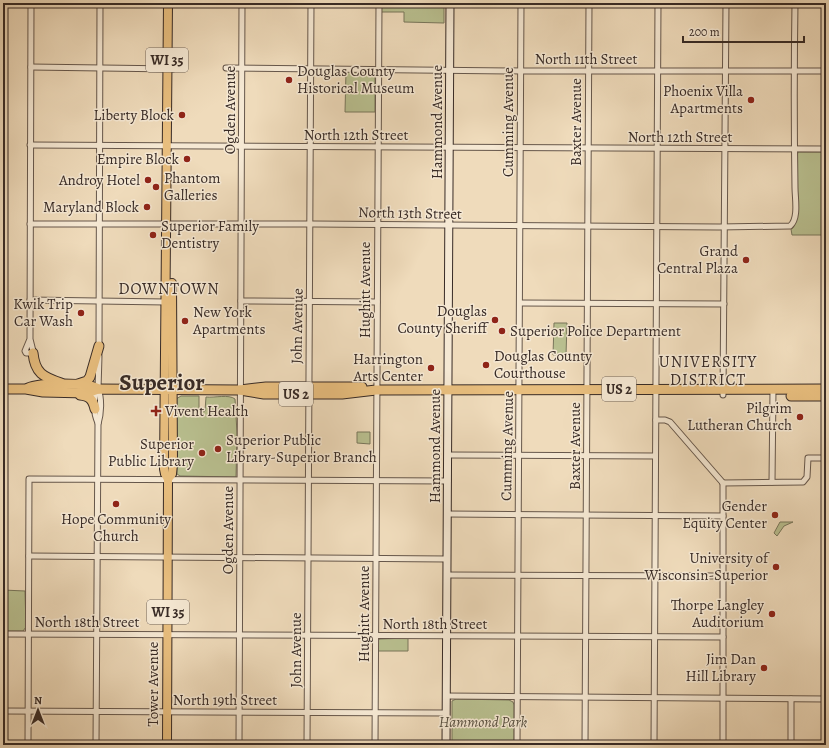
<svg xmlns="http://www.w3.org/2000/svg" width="829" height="748" viewBox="0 0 829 748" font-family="Alegreya,serif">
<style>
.green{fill:#b9c090;stroke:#78765b}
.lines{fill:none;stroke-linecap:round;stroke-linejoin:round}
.street-casing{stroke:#66574b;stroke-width:7}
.secondary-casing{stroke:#382b26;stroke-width:9}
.primary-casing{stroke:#382b26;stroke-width:10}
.highway-casing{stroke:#382b26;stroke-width:11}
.street{stroke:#f5e8d3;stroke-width:5}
.secondary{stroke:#f5e8d3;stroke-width:7}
.primary{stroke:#e8be7e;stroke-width:8}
.highway{stroke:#e8be7e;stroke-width:9}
.poi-dot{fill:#8f2418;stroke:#f5e8d3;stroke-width:1.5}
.labels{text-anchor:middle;stroke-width:3;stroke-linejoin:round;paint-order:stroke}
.shield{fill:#f5e8d3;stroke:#71645a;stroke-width:1}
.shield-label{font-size:14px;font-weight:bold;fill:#382b26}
.street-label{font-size:15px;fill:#382b26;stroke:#f5e8d3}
.poi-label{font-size:15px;fill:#382b26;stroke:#f5e8d3;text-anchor:end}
.park-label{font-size:15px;font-style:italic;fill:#585040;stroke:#f5e8d3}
.neighbourhood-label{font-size:16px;letter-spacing:1px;fill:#382b26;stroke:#f5e8d3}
.town-label{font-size:23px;font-weight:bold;fill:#382b26;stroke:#f5e8d3}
</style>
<rect width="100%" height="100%" fill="#efdbbb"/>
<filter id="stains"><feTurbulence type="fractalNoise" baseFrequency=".005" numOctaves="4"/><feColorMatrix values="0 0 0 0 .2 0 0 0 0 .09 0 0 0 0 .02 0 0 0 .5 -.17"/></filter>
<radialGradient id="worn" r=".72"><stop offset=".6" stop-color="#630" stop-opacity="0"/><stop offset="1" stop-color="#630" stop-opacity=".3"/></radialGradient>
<g class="green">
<polygon points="381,3 444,3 444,23 404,22 404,12 381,12"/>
<polygon points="346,71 375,73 375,112 345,112"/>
<polygon points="798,152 826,152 826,235 792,235 791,229 793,228 795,223 797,156"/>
<polygon points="554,323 567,323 566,355 553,355"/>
<path d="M181,396H199V412L205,411L206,397C214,398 229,394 235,399L237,433L236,477L180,476L177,474L176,399Z"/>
<polygon points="357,432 370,432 370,444 357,443"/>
<polygon points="780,522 793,522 784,526 777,536 774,533"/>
<polygon points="3,590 25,591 26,627 23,631 3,631"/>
<polygon points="408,638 408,651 378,651 378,640 380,639"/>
<polygon points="456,699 509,700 513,702 514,705 514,745 452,745 452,701"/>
</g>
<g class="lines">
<defs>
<g id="street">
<polyline points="31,67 173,69"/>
<polyline points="226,68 521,71 826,71"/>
<polyline points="30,145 826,149"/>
<path d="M30,224H314L719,227L790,226C799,219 795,198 795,188C794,126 794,65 795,3"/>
<polyline points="30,300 166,302"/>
<polyline points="241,301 377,302"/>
<polyline points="520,303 724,304"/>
<polyline points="30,339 33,351 33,353 26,353 25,351 30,339 31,3"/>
<polyline points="99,348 100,3"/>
<polyline points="723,395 726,3"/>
<polyline points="656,420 665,420 670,422 723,483"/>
<path d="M98,423C94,414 92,399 98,390"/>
<polyline points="448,455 655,456"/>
<polyline points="772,482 773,390"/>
<polyline points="723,483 803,482 807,477 808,458 826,458"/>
<polyline points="448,514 723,516"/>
<polyline points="29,556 447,559"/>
<polyline points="447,575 723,576"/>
<polyline points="3,634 723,637"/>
<polyline points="446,696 826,699"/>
<polyline points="791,699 791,745"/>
<polyline points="3,711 446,713"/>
<polyline points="28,745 29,479 448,481"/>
<path d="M96,745L98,424C101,414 102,399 98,389L99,356"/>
<polyline points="239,745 242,3"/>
<polyline points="307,745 311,3"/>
<polyline points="375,745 379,3"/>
<polyline points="517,745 521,3"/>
<polyline points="585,745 589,3"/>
<polyline points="654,745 658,3"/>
<polyline points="723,745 723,483"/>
</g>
<polyline id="secondary" points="446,745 450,3"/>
<g id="primary">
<polyline points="168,479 172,474 173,464 172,283"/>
<polyline points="167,745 168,479 165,474 164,469 168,3"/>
</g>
<g id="highway">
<path d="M33,353C35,373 43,377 61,383"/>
<polyline points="78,384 87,381 90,377 99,346"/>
<path d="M28,388C39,383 89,382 98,389"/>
<polyline points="3,389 26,389 43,392 87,393 98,389 240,390 266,387 362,387"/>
<polyline points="240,390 264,394 342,394 376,390 826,389"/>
<path d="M80,395C90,396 93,400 95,409"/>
<polyline points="791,396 826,396"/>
</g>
</defs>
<use href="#street" class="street-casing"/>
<use href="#secondary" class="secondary-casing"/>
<use href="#primary" class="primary-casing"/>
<use href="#highway" class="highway-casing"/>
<use href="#street" class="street"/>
<use href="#secondary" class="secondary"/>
<use href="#primary" class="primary"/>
<use href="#highway" class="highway"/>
</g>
<g class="poi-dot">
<circle cx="289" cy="80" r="4"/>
<circle cx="751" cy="100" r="4"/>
<circle cx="182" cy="115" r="4"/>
<circle cx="187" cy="159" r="4"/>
<circle cx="148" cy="180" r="4"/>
<circle cx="156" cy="187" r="4"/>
<circle cx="147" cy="207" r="4"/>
<circle cx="153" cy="235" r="4"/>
<circle cx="746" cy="260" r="4"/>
<circle cx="81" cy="313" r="4"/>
<circle cx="495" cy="320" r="4"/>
<circle cx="185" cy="321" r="4"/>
<circle cx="502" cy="331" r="4"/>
<circle cx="486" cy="365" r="4"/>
<circle cx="431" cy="368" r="4"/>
<path d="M154 405h4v4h4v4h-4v4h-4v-4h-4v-4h4z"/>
<circle cx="800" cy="417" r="4"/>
<circle cx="218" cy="449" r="4"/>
<circle cx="202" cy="453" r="4"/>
<circle cx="116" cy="504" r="4"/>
<circle cx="775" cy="515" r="4"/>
<circle cx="776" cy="567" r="4"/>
<circle cx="772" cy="614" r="4"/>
<circle cx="764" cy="668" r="4"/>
</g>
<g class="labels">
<g class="shield">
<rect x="146" y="48" width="42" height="24" rx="3"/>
<rect x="602" y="377" width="34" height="24" rx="3"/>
<rect x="279" y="382" width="34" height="24" rx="3"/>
<rect x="147" y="600" width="42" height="24" rx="3"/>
</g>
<g class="shield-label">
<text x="167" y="65">WI 35</text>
<text x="619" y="394">US 2</text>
<text x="296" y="399">US 2</text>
<text x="168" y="617">WI 35</text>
</g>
<g class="street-label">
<text x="586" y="64">North 11th Street</text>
<text transform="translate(230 110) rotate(-90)" y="5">Ogden Avenue</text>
<text transform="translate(437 122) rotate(-90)" y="5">Hammond Avenue</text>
<text transform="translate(508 122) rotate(-90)" y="5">Cumming Avenue</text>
<text transform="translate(576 122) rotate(-90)" y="5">Baxter Avenue</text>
<text x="356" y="140">North 12th Street</text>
<text x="680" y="142">North 12th Street</text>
<text transform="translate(410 213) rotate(1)" y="5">North 13th Street</text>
<text transform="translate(365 290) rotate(-90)" y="5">Hughitt Avenue</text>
<text transform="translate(297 326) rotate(-89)" y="5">John Avenue</text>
<text transform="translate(435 446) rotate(-90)" y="5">Hammond Avenue</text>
<text transform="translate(507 446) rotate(-89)" y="5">Cumming Avenue</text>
<text transform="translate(575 446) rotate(-90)" y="5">Baxter Avenue</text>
<text transform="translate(228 530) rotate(-90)" y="5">Ogden Avenue</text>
<text transform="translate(364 614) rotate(-90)" y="5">Hughitt Avenue</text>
<text x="87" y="627">North 18th Street</text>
<text x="435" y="629">North 18th Street</text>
<text transform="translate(296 650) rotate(-90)" y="5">John Avenue</text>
<text transform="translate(153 684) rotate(-90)" y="5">Tower Avenue</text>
<text x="225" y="705">North 19th Street</text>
</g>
<g class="poi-label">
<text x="297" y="76" text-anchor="start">Douglas County<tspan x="297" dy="17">Historical Museum</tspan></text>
<text x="743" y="96">Phoenix Villa<tspan x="743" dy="17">Apartments</tspan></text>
<text x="174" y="120">Liberty Block</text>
<text x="179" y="164">Empire Block</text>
<text x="164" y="183" text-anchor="start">Phantom<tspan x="164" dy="17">Galleries</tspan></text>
<text x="140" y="185">Androy Hotel</text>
<text x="139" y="212">Maryland Block</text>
<text x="161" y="231" text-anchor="start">Superior Family<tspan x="161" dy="17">Dentistry</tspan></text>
<text x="738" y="256">Grand<tspan x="738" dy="17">Central Plaza</tspan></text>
<text x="73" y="309">Kwik Trip<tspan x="73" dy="17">Car Wash</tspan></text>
<text x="487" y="316">Douglas<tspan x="487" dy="17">County Sheriff</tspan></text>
<text x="193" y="317" text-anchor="start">New York<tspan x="193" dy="17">Apartments</tspan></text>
<text x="510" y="336" text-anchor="start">Superior Police Department</text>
<text x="494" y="361" text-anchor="start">Douglas County<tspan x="494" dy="17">Courthouse</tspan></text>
<text x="423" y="364">Harrington<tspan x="423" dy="17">Arts Center</tspan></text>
<text x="792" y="413">Pilgrim<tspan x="792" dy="17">Lutheran Church</tspan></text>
<text x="165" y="416" text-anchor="start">Vivent Health</text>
<text x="226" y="445" text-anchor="start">Superior Public<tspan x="226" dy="17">Library-Superior Branch</tspan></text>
<text x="194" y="449">Superior<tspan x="194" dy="17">Public Library</tspan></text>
<text x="767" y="511">Gender<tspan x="767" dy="17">Equity Center</tspan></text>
<text x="116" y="524" text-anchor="middle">Hope Community<tspan x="116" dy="17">Church</tspan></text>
<text x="768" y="563">University of<tspan x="768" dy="17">Wisconsin-Superior</tspan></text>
<text x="764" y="610">Thorpe Langley<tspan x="764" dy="17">Auditorium</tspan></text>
<text x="756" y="664">Jim Dan<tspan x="756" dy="17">Hill Library</tspan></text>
</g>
<g class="park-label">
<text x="483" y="727">Hammond Park</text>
</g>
<g class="neighbourhood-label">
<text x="169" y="294">DOWNTOWN</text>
<text x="708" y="367">UNIVERSITY<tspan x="708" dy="18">DISTRICT</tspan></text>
</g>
<g class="town-label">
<text x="162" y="390">Superior</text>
</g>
</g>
<rect width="829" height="748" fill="none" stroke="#efdbbb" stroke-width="16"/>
<rect x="4" y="4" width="821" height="740" fill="none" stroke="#382b26" stroke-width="2"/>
<rect x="8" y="8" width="813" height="732" fill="none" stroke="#382b26"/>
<g transform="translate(38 710)" stroke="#f5e8d3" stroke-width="3" paint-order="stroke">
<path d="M0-3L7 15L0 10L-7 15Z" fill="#382b26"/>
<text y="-6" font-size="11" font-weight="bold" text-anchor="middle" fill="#382b26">N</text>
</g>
<path d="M683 36v6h121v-6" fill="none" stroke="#382b26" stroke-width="2"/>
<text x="689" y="36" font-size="12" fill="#382b26" stroke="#f5e8d3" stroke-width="3" paint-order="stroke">200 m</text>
<rect width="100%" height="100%" filter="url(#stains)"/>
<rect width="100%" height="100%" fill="url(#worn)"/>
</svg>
